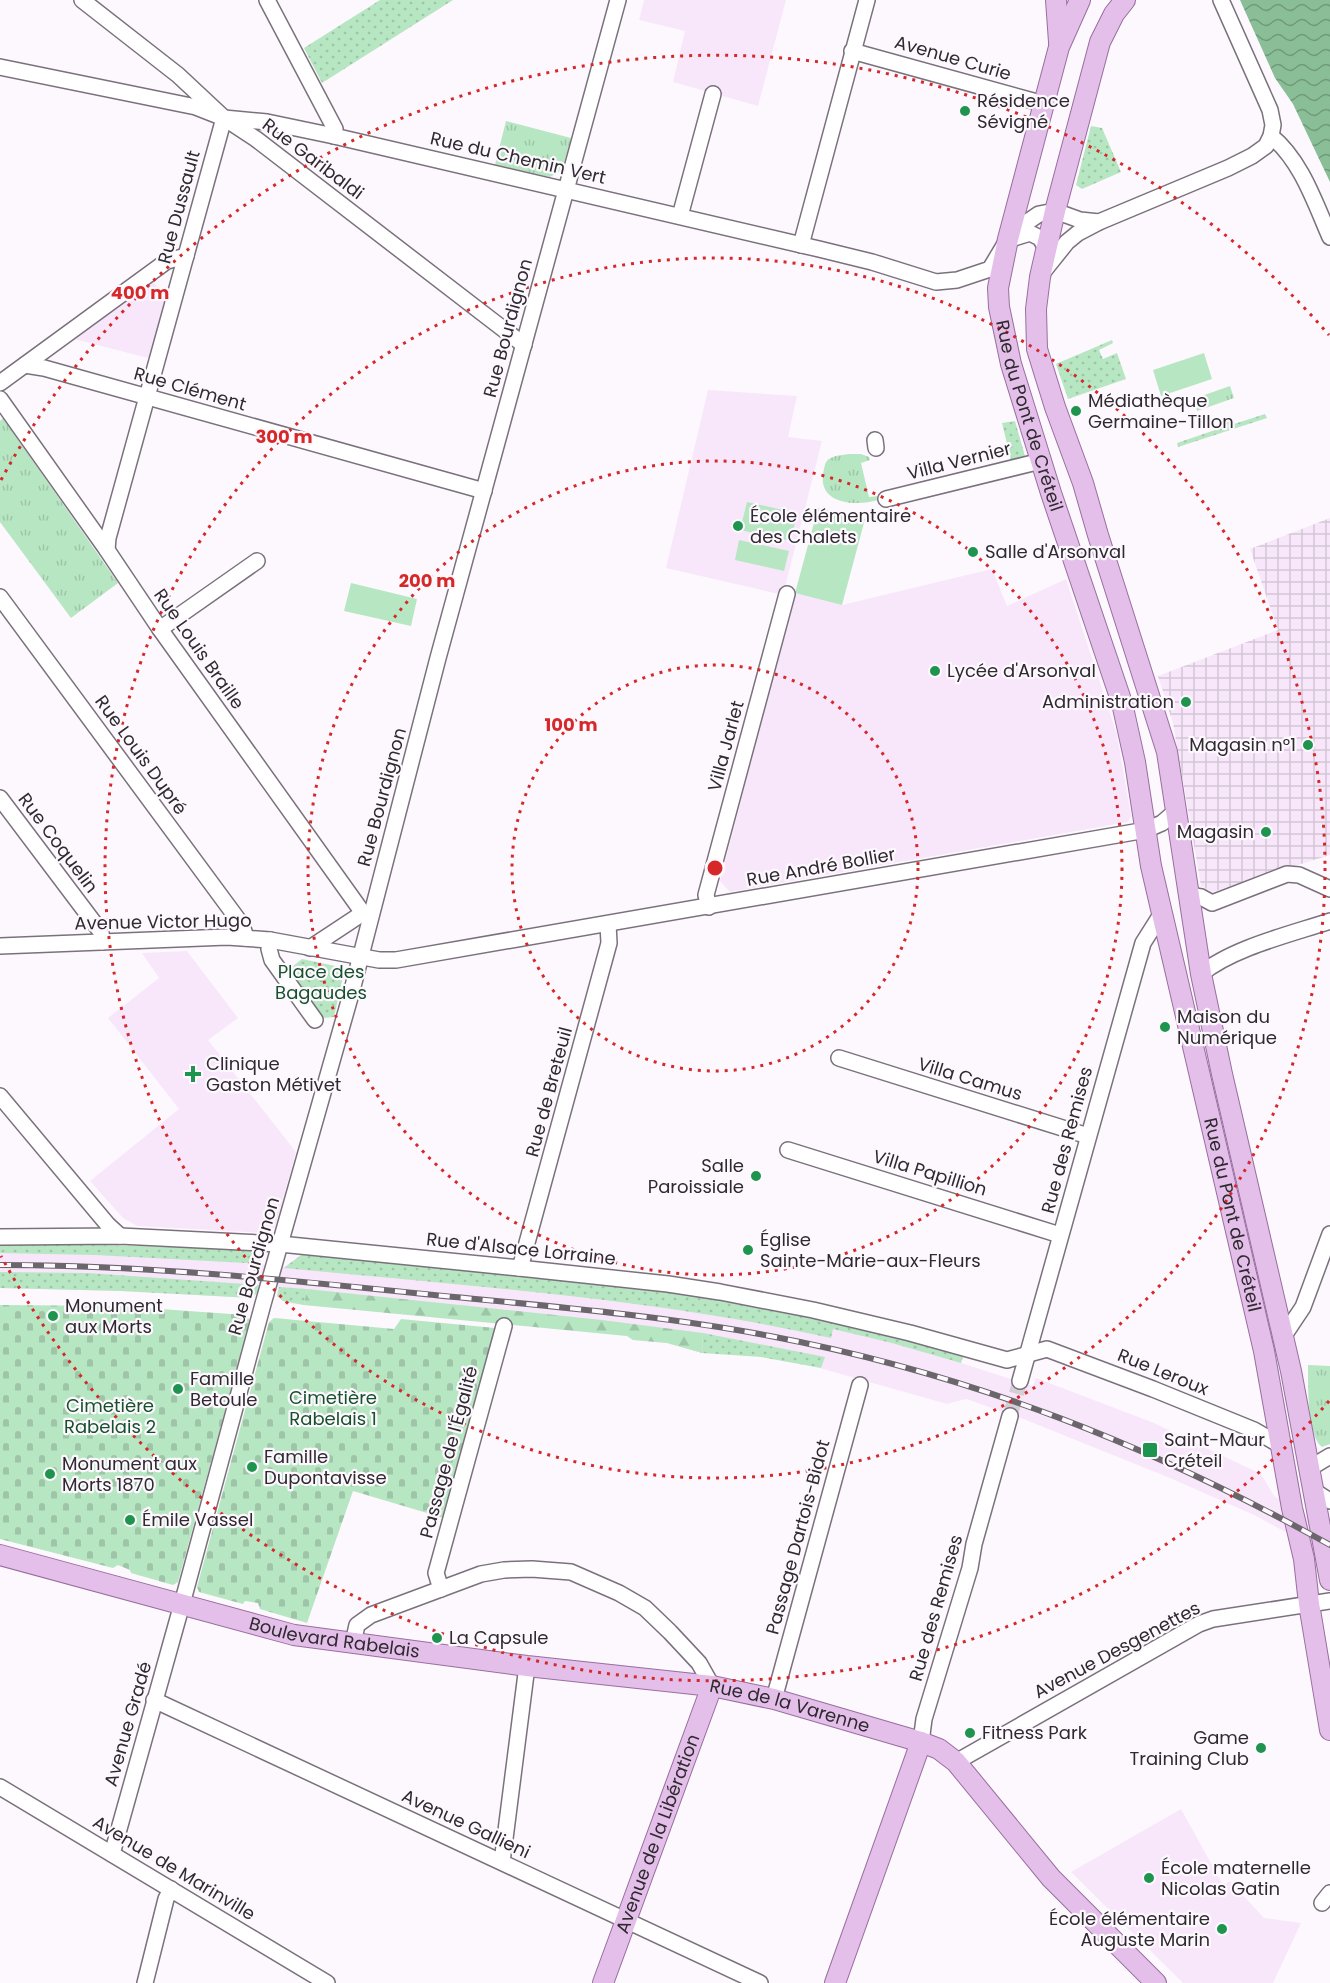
<svg xmlns="http://www.w3.org/2000/svg" width="1330" height="1983" viewBox="0 0 1330 1983" font-family="Poppins,sans-serif">
<style>
.built{fill:#f8e7fa}
.industrial{fill:url(#industrial-grid)}
.grass{fill:url(#grass-dots)}
.forest{fill:url(#forest-firs)}
.cemetery{fill:url(#cemetery-stones)}
.park{fill:url(#park-tufts)}
.pitch{fill:#b7e6c2}
.water{fill:url(#water-waves)}
.lines{fill:none;stroke-linecap:round;stroke-linejoin:round}
.minor-tunnel{stroke:#d4cfd5;stroke-width:15;stroke-dasharray:15 8;stroke-linecap:butt}
.minor-casing{stroke:#7b717d;stroke-width:18}
.major-casing{stroke:#986f9f;stroke-width:22}
.minor{stroke:#fff;stroke-width:15}
.major{stroke:#e3bfe9;stroke-width:20}
.rail-casing{stroke:#6b666c;stroke-width:6}
.rail{stroke:#fdf8fe;stroke-width:4;stroke-dasharray:11;stroke-linecap:butt}
.ring{fill:none;stroke:#d62828;stroke-width:3;stroke-dasharray:3 6}
.poi-dot{fill:#1f944f;stroke:#fdf8fe;stroke-width:2}
.labels{text-anchor:middle;stroke-width:4.5;stroke-linejoin:round;paint-order:stroke}
.street-label{font-size:18px;fill:#2e2a2f;stroke:#fdf8fe}
.poi-label{font-size:18px;fill:#2e2a2f;stroke:#fdf8fe;text-anchor:start}
.park-label{font-size:18px;fill:#16512c;stroke:#fdf8fe}
.centre{fill:#d62828;stroke:#fdf8fe;stroke-width:3}
.ring-label{font-size:18px;text-anchor:middle;font-weight:bold;fill:#d62828;stroke:#fdf8fe;stroke-width:4.5;stroke-linejoin:round;paint-order:stroke}
</style>
<defs>
<pattern id="industrial-grid" width="8" height="8" patternUnits="userSpaceOnUse" patternTransform="scale(1.5)"><rect width="8" height="8" fill="#f8e7fa"/><path d="M0 4h8M4 0v8" fill="none" stroke="#d5c6d7"/></pattern>
<pattern id="grass-dots" width="8" height="8" patternUnits="userSpaceOnUse" patternTransform="scale(1.5)"><rect width="8" height="8" fill="#b7e6c2"/><path d="M2 2h.1M6 6h.1" fill="none" stroke="#9ec5a7" stroke-width="1.8" stroke-linecap="round"/></pattern>
<pattern id="forest-firs" width="22" height="20" patternUnits="userSpaceOnUse" patternTransform="scale(1.5)"><rect width="22" height="20" fill="#b7e6c2"/><path d="M5 1l3.5 6h-7zM16 11l3.5 6h-7z" fill="#9ec5a7"/></pattern>
<pattern id="cemetery-stones" width="16" height="16" patternUnits="userSpaceOnUse" patternTransform="scale(1.5)"><rect width="16" height="16" fill="#b7e6c2"/><path d="M2 7V4a2 2 0 0 1 4 0v3zM10 15v-3a2 2 0 0 1 4 0v3z" fill="#9ec5a7"/></pattern>
<pattern id="park-tufts" width="24" height="20" patternUnits="userSpaceOnUse" patternTransform="scale(1.5)"><rect width="24" height="20" fill="#b7e6c2"/><path d="M3 7l-1-3M5 7V3M7 7l1-3M15 17l-1-3M17 17v-4M19 17l1-3" fill="none" stroke="#9ec5a7"/></pattern>
<pattern id="water-waves" width="16" height="10" patternUnits="userSpaceOnUse" patternTransform="scale(1.5)"><rect width="16" height="10" fill="#89be96"/><path d="M0 5q4-4 8 0t8 0" fill="none" stroke="#709b7b"/></pattern>
</defs>
<rect width="100%" height="100%" fill="#fdf8fe"/>
<g class="built">
<polygon points="644,0 786,0 758,106 673,82 685,31 639,20"/>
<polygon points="152,280 168,302 152,359 74,339"/>
<polygon points="708,390 797,396 788,437 822,441 783,595 666,568"/>
<polygon points="992,569 1007,606 1066,579 1117,735 1131,816 1128,822 730,892 720,881 795,593 842,605"/>
<polygon points="187,951 238,1018 208,1040 296,1152 275,1227 266,1233 137,1226 123,1218 90,1181 179,1109 108,1018 159,978 142,953"/>
<polygon points="61,1244 251,1249 263,1264 284,1267 301,1255 552,1279 912,1341 963,1357 961,1363 1033,1386 1036,1378 1154,1423 1261,1474 1274,1496 1330,1529 1330,1556 1254,1515 1170,1478 1021,1418 966,1399 947,1404 770,1354 702,1353 667,1343 633,1340 627,1336 435,1316 293,1304 283,1301 277,1296 278,1287 260,1285 252,1298 121,1291 0,1288 0,1245"/>
<polygon points="1181,1809 1223,1885 1230,1881 1264,1918 1301,1923 1273,1983 1183,1983 1071,1872"/>
</g>
<polygon class="industrial" points="1330,518 1330,855 1212,892 1201,886 1173,723 1158,676 1278,630 1250,549"/>
<g class="grass">
<polygon points="380,0 453,0 322,83 304,48"/>
<polygon points="1091,126 1102,128 1121,172 1082,189 1076,185"/>
<polygon points="1112,340 1113,343 1099,350 1103,359 1117,353 1126,379 1068,399 1056,364"/>
<polygon points="1265,414 1267,418 1178,447 1177,443 1221,428 1220,424 1232,420 1234,424"/>
<polygon points="1015,421 1025,456 1011,460 1002,423"/>
<polygon points="302,959 340,967 343,977 334,1017 323,1018 287,971"/>
<polygon points="61,1244 251,1249 263,1264 96,1255 0,1253 0,1245"/>
<path d="M301,1255C421,1266 542,1275 662,1290C764,1303 865,1327 963,1357L961,1363L892,1343L833,1329L831,1338C652,1298 467,1286 284,1268Z"/>
<polygon points="0,1272 88,1273 259,1285 257,1293 252,1298 121,1291 0,1288"/>
<polygon points="279,1287 307,1289 304,1305 283,1301 277,1296"/>
<polygon points="703,1333 825,1357 821,1368 761,1357 702,1353"/>
</g>
<polygon class="forest" points="307,1289 602,1320 703,1333 702,1353 667,1343 633,1340 627,1336 304,1305"/>
<g class="cemetery">
<polygon points="0,1305 118,1306 245,1315 250,1320 178,1582 173,1585 131,1573 130,1570 118,1565 113,1568 0,1539"/>
<polygon points="274,1318 394,1329 401,1319 495,1328 444,1518 353,1491 307,1623 260,1609 258,1603 245,1601 243,1604 199,1592 197,1587 269,1322"/>
</g>
<g class="park">
<polygon points="506,121 571,138 562,170 550,177 495,165"/>
<polygon points="1230,386 1234,398 1197,411 1193,399"/>
<polygon points="3,418 118,583 71,618 0,522 0,421"/>
<path d="M849,454H861L869,457L870,460L861,463L869,497L879,496L878,500C854,507 815,504 824,469C825,464 826,460 831,458C836,455 843,455 849,454Z"/>
<path d="M1308,1365L1330,1366V1444L1322,1447C1307,1436 1308,1383 1308,1365Z"/>
</g>
<g class="pitch">
<polygon points="1204,353 1212,379 1161,396 1153,370"/>
<polygon points="747,502 797,513 791,541 740,530"/>
<polygon points="818,508 865,519 842,605 795,593"/>
<polygon points="739,540 789,551 784,571 735,560"/>
<polygon points="351,583 417,599 411,626 344,611"/>
</g>
<polygon class="water" points="1240,0 1330,0 1330,182 1293,104 1275,78"/>
<g class="lines">
<polyline class="minor-tunnel" points="1010,1416 1020,1381"/>
<defs>
<g id="minor">
<polyline points="82,0 178,75 224,118 256,139 524,345"/>
<polyline points="267,0 335,129 334,136"/>
<polyline points="852,51 1044,104"/>
<polyline points="0,67 196,107 224,118 267,122 334,136 819,249 872,262 936,282 957,280 990,269 1008,239 1023,225 1039,214 1055,211 1080,220 1099,222"/>
<path d="M1271,136C1301,160 1315,203 1330,237"/>
<polyline points="680,216 713,94"/>
<polyline points="1011,239 1030,233 1040,238 1046,248"/>
<polyline points="801,245 867,0"/>
<polyline points="1043,272 1067,242 1078,233 1099,222 1228,168 1252,156 1266,146 1271,136 1273,125 1270,110 1221,0"/>
<polyline points="25,365 44,368 484,491"/>
<polyline points="0,383 167,261 186,256"/>
<polyline points="0,399 107,550 160,629 363,913 371,915"/>
<polyline points="875,440 876,448"/>
<polyline points="886,499 1041,461"/>
<polyline points="107,550 108,538 224,118"/>
<polyline points="0,597 242,925 246,938"/>
<polyline points="160,629 257,561"/>
<polyline points="0,798 101,932 102,942"/>
<polyline points="1189,895 1201,897 1212,903 1287,874 1299,875 1330,889"/>
<polyline points="709,907 706,895 787,594"/>
<polyline points="270,940 269,949 272,960 315,1020"/>
<path d="M0,946L227,937L270,940L379,960H396C646,918 896,875 1146,830L1162,823L1176,811"/>
<polyline points="310,948 363,913"/>
<path d="M1201,974C1232,948 1291,934 1330,921"/>
<polyline points="839,1058 1088,1136"/>
<polyline points="0,1096 108,1225 120,1236"/>
<polyline points="788,1150 1060,1235"/>
<polyline points="0,1237 120,1236 280,1244 519,1268 668,1284 720,1292 813,1310 910,1333 1007,1360 1047,1349 1153,1389 1254,1430 1280,1445"/>
<polyline points="519,1268 522,1261 609,943 608,924"/>
<polyline points="1283,1337 1303,1307 1330,1234"/>
<polyline points="1020,1381 1143,943 1162,913"/>
<polyline points="1310,1468 1330,1456"/>
<polyline points="1314,1491 1330,1501"/>
<polyline points="441,1589 436,1573 504,1326"/>
<polyline points="353,1643 357,1625 371,1615 481,1574 504,1570 532,1569 571,1572 619,1593 645,1608 670,1632 699,1663 712,1686"/>
<polyline points="774,1699 860,1385"/>
<polyline points="154,1700 760,1983"/>
<polyline points="921,1742 924,1719 970,1568 974,1544 1010,1416"/>
<polyline points="956,1762 1199,1624 1213,1619 1330,1601"/>
<polyline points="0,1787 327,1983"/>
<polyline points="112,1854 182,1604 263,1304 351,994 438,658 618,0"/>
<polyline points="502,1862 527,1666"/>
<polyline points="1322,1903 1330,1893"/>
<polyline points="145,1983 166,1899 171,1889"/>
</g>
<g id="major">
<polyline points="1056,0 1059,42"/>
<path id="s1" d="M1080,0L1059,47L1008,239L998,288L999,307L1011,364L1051,493L1122,703L1135,762L1151,866L1264,1351L1292,1508L1304,1559L1309,1604L1330,1730"/>
<polyline points="1125,0 1114,14 1100,42 1055,211 1040,277 1036,309 1037,349 1055,407 1083,483 1098,535 1167,752 1201,974 1222,1074 1291,1371 1330,1580"/>
<path id="s2" d="M0,1555L294,1635L527,1666L712,1686L774,1699L921,1742L939,1749L956,1762L1051,1878L1156,1983"/>
<path id="s3" d="M603,1983L712,1686"/>
<polyline points="835,1983 921,1742"/>
</g>
</defs>
<use href="#minor" class="minor-casing"/>
<use href="#major" class="major-casing"/>
<use href="#minor" class="minor"/>
<use href="#major" class="major"/>
<defs>
<path id="rail" d="M0,1265C145,1265 289,1280 434,1295C546,1306 659,1315 770,1336C971,1374 1152,1446 1330,1545"/>
</defs>
<use href="#rail" class="rail-casing"/>
<use href="#rail" class="rail"/>
</g>
<g class="ring">
<circle cx="715" cy="868" r="203"/>
<circle cx="715" cy="868" r="407"/>
<circle cx="715" cy="868" r="610"/>
<path d="M1329 1401A813 813 0 0 1 1 1256M1 480A813 813 0 0 1 1329 335"/>
</g>
<g class="poi-dot">
<circle cx="965" cy="111" r="6"/>
<circle cx="1076" cy="411" r="6"/>
<circle cx="738" cy="526" r="6"/>
<circle cx="973" cy="552" r="6"/>
<circle cx="935" cy="671" r="6"/>
<circle cx="1186" cy="702" r="6"/>
<circle cx="1308" cy="745" r="6"/>
<circle cx="1266" cy="832" r="6"/>
<circle cx="1165" cy="1027" r="6"/>
<path d="M190 1065h6v6h6v6h-6v6h-6v-6h-6v-6h6z"/>
<circle cx="756" cy="1176" r="6"/>
<circle cx="748" cy="1250" r="6"/>
<circle cx="53" cy="1316" r="6"/>
<circle cx="178" cy="1389" r="6"/>
<rect x="1142" y="1442" width="16" height="16" rx="3"/>
<circle cx="252" cy="1467" r="6"/>
<circle cx="50" cy="1474" r="6"/>
<circle cx="130" cy="1520" r="6"/>
<circle cx="437" cy="1638" r="6"/>
<circle cx="970" cy="1733" r="6"/>
<circle cx="1261" cy="1748" r="6"/>
<circle cx="1149" cy="1878" r="6"/>
<circle cx="1222" cy="1929" r="6"/>
</g>
<g class="labels">
<g class="street-label">
<text transform="translate(953 58) rotate(16)" y="6">Avenue Curie</text>
<text transform="translate(518 158) rotate(13)" y="6">Rue du Chemin Vert</text>
<text transform="translate(313 159) rotate(37)" y="6">Rue Garibaldi</text>
<text transform="translate(179 207) rotate(-75)" y="6">Rue Dussault</text>
<text transform="translate(508 328) rotate(-75)" y="6">Rue Bourdignon</text>
<text transform="translate(190 389) rotate(16)" y="6">Rue Clément</text>
<text dy="6" stroke="none"><textPath href="#s1" startOffset="432">Rue du Pont de Créteil</textPath></text>
<text transform="translate(959 461) rotate(-14)" y="6">Villa Vernier</text>
<text transform="translate(199 649) rotate(55)" y="6">Rue Louis Braille</text>
<text transform="translate(726 746) rotate(-75)" y="6">Villa Jarlet</text>
<text transform="translate(141 755) rotate(54)" y="6">Rue Louis Dupré</text>
<text transform="translate(382 797) rotate(-75)" y="6">Rue Bourdignon</text>
<text transform="translate(58 843) rotate(53)" y="6">Rue Coquelin</text>
<text transform="translate(821 867) rotate(-10)" y="6">Rue André Bollier</text>
<text transform="translate(163 922) rotate(-1)" y="6">Avenue Victor Hugo</text>
<text transform="translate(970 1079) rotate(17)" y="6">Villa Camus</text>
<text transform="translate(549 1092) rotate(-75)" y="6">Rue de Breteuil</text>
<text transform="translate(1067 1140) rotate(-75)" y="6">Rue des Remises</text>
<text transform="translate(930 1173) rotate(17)" y="6">Villa Papillion</text>
<text dy="6" stroke="none"><textPath href="#s1" startOffset="1258">Rue du Pont de Créteil</textPath></text>
<text transform="translate(521 1249) rotate(6)" y="6">Rue d'Alsace Lorraine</text>
<text transform="translate(254 1266) rotate(-74)" y="6">Rue Bourdignon</text>
<text transform="translate(1163 1372) rotate(22)" y="6">Rue Leroux</text>
<text transform="translate(449 1452) rotate(-75)" y="6">Passage de l'Égalité</text>
<text transform="translate(798 1537) rotate(-75)" y="6">Passage Dartois-Bidot</text>
<text transform="translate(936 1608) rotate(-74)" y="6">Rue des Remises</text>
<text dy="6" stroke="none"><textPath href="#s2" startOffset="345">Boulevard Rabelais</textPath></text>
<text transform="translate(1117 1650) rotate(-28)" y="6">Avenue Desgenettes</text>
<text dy="6" stroke="none"><textPath href="#s2" startOffset="806">Rue de la Varenne</textPath></text>
<text transform="translate(128 1724) rotate(-74)" y="6">Avenue Gradé</text>
<text transform="translate(466 1824) rotate(25)" y="6">Avenue Gallieni</text>
<text dy="6" stroke="none"><textPath href="#s3" startOffset="159">Avenue de la Libération</textPath></text>
<text transform="translate(174 1868) rotate(31)" y="6">Avenue de Marinville</text>
</g>
<g class="poi-label">
<text x="977" y="107">Résidence<tspan x="977" dy="21">Sévigné</tspan></text>
<text x="1088" y="407">Médiathèque<tspan x="1088" dy="21">Germaine-Tillon</tspan></text>
<text x="750" y="522">École élémentaire<tspan x="750" dy="21">des Chalets</tspan></text>
<text x="985" y="558">Salle d'Arsonval</text>
<text x="947" y="677">Lycée d'Arsonval</text>
<text x="1174" y="708" text-anchor="end">Administration</text>
<text x="1296" y="751" text-anchor="end">Magasin n°1</text>
<text x="1254" y="838" text-anchor="end">Magasin</text>
<text x="1177" y="1023">Maison du<tspan x="1177" dy="21">Numérique</tspan></text>
<text x="206" y="1070">Clinique<tspan x="206" dy="21">Gaston Métivet</tspan></text>
<text x="744" y="1172" text-anchor="end">Salle<tspan x="744" dy="21">Paroissiale</tspan></text>
<text x="760" y="1246">Église<tspan x="760" dy="21">Sainte-Marie-aux-Fleurs</tspan></text>
<text x="65" y="1312">Monument<tspan x="65" dy="21">aux Morts</tspan></text>
<text x="190" y="1385">Famille<tspan x="190" dy="21">Betoule</tspan></text>
<text x="1164" y="1446">Saint-Maur<tspan x="1164" dy="21">Créteil</tspan></text>
<text x="264" y="1463">Famille<tspan x="264" dy="21">Dupontavisse</tspan></text>
<text x="62" y="1470">Monument aux<tspan x="62" dy="21">Morts 1870</tspan></text>
<text x="142" y="1526">Émile Vassel</text>
<text x="449" y="1644">La Capsule</text>
<text x="982" y="1739">Fitness Park</text>
<text x="1249" y="1744" text-anchor="end">Game<tspan x="1249" dy="21">Training Club</tspan></text>
<text x="1161" y="1874">École maternelle<tspan x="1161" dy="21">Nicolas Gatin</tspan></text>
<text x="1210" y="1925" text-anchor="end">École élémentaire<tspan x="1210" dy="21">Auguste Marin</tspan></text>
</g>
<g class="park-label">
<text x="321" y="978">Place des<tspan x="321" dy="21">Bagaudes</tspan></text>
<text x="333" y="1404">Cimetière<tspan x="333" dy="21">Rabelais 1</tspan></text>
<text x="110" y="1412">Cimetière<tspan x="110" dy="21">Rabelais 2</tspan></text>
</g>
</g>
<circle cx="715" cy="868" r="9" class="centre"/>
<g class="ring-label">
<text x="140" y="299">400 m</text>
<text x="284" y="443">300 m</text>
<text x="427" y="587">200 m</text>
<text x="571" y="731">100 m</text>
</g>
</svg>
